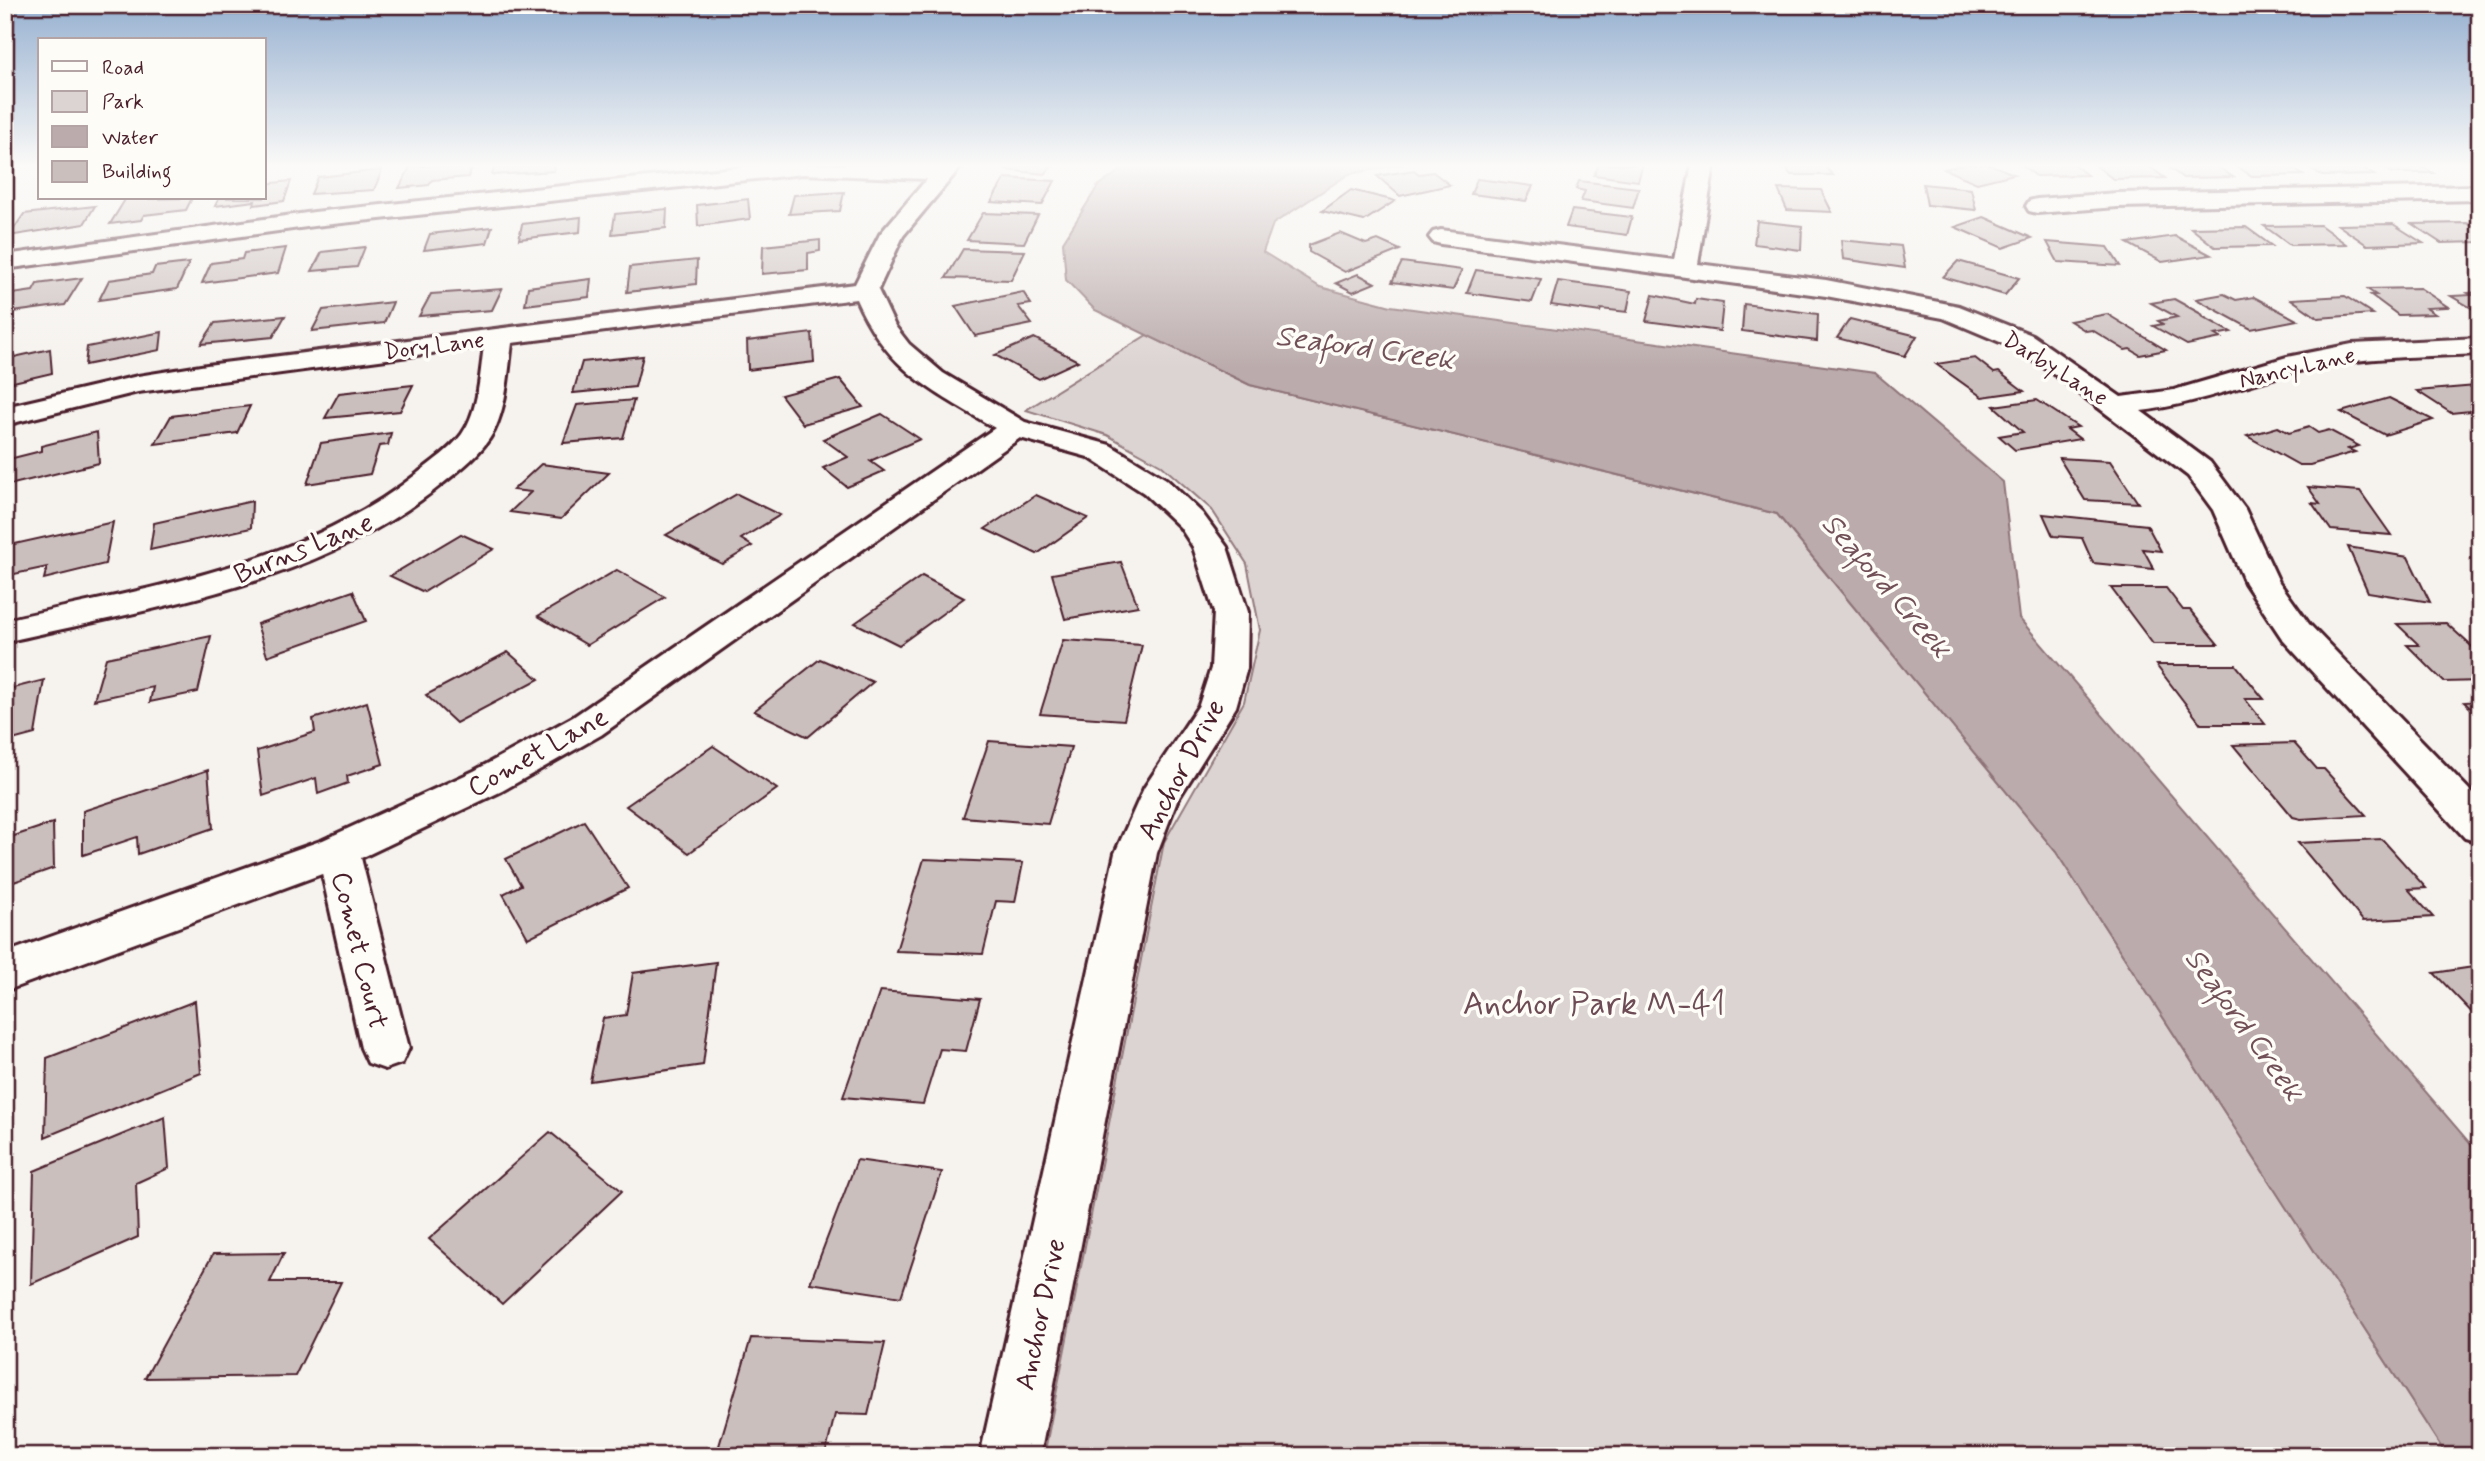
<svg xmlns="http://www.w3.org/2000/svg" width="2485" height="1461" viewBox="0 0 2485 1461" font-family="Mynerve,sans-serif">
<style>
.green{fill:#dcd4d2;stroke:#937a7e;stroke-width:2}
.water{fill:#bbabac;stroke:#8e7378;stroke-width:2}
.building{fill:#cbbfbe;stroke:#4a1f2b;stroke-width:2}
.lines{fill:none;stroke-linecap:round;stroke-linejoin:round}
.minor-casing{stroke:#4a1f2b;stroke-width:6}
.minor{fill:#fdfcf7;fill-rule:evenodd}
.labels{text-anchor:middle;stroke-width:7;stroke-linejoin:round;paint-order:stroke}
.far-street-label{font-size:23px;fill:#4a1f2b;stroke:#fdfcf7}
.street-label{font-size:28px;fill:#4a1f2b;stroke:#fdfcf7}
.water-label{font-size:30px;font-style:italic;fill:#725058;stroke:#fdfcf7}
.near-park-label{font-size:33px;fill:#6e4c55;stroke:#fdfcf7}
</style>
<rect width="100%" height="100%" fill="#f6f3ef"/>
<filter id="ink" filterUnits="userSpaceOnUse"><feTurbulence type="fractalNoise" baseFrequency=".0143" numOctaves="2"/><feDisplacementMap in="SourceGraphic" scale="14" xChannelSelector="R" yChannelSelector="G"/><feConvolveMatrix kernelMatrix="1 2 1 2 8 2 1 2 1" color-interpolation-filters="sRGB"/></filter>
<g filter="url(#ink)">
<polygon class="green" points="1147,335 1250,385 1777,514 2056,852 2447,1456 1044,1456 1164,842 1244,702 1260,630 1247,564 1212,510 1161,465 1107,435 1026,410"/>
<polygon class="water" points="1130,164 1403,164 1349,174 1273,224 1263,252 1320,287 1391,306 1875,373 2003,482 2019,618 2480,1155 2480,1456 2447,1456 2056,852 1777,514 1250,385 1095,310 1066,280 1063,242 1098,186"/>
<g class="building">
<polygon points="21,164 5,179 5,165"/>
<polygon points="450,164 474,164 468,177 432,180 429,185 399,188 410,167"/>
<polygon points="495,164 555,164 554,171 492,175"/>
<polygon points="1012,164 1054,164 1045,174 1006,170"/>
<polygon points="1599,164 1643,164 1638,181 1594,175"/>
<polygon points="1782,164 1823,164 1833,175 1791,175"/>
<polygon points="1965,164 1989,164 2014,174 1977,183 1944,169"/>
<polygon points="2021,164 2073,164 2087,175 2036,176"/>
<polygon points="2094,164 2146,164 2165,178 2113,179"/>
<polygon points="2164,164 2214,164 2233,177 2183,178"/>
<polygon points="2233,164 2286,164 2303,175 2252,176"/>
<polygon points="2304,164 2356,164 2374,175 2322,176"/>
<polygon points="2377,164 2418,164 2433,173 2393,173"/>
<polygon points="382,170 374,190 311,194 318,177"/>
<polygon points="1414,170 1419,174 1433,172 1450,185 1400,196 1377,176"/>
<polygon points="1005,178 1055,181 1042,205 991,202"/>
<polygon points="1477,179 1533,186 1526,201 1471,194"/>
<polygon points="291,181 284,201 254,205 255,201 215,206 219,198 264,198 264,184"/>
<polygon points="1579,181 1639,188 1633,208 1581,201 1585,191 1576,189"/>
<polygon points="1923,184 1971,189 1976,210 1927,205"/>
<polygon points="1778,189 1821,190 1832,212 1787,210"/>
<polygon points="1351,190 1392,200 1395,201 1364,221 1322,211"/>
<polygon points="844,192 840,211 789,214 794,195"/>
<polygon points="126,198 149,199 192,198 186,210 144,215 141,220 110,224"/>
<polygon points="748,199 750,219 698,226 697,205"/>
<polygon points="95,206 84,224 9,236 24,214"/>
<polygon points="667,209 666,228 612,234 615,214"/>
<polygon points="1572,210 1632,217 1627,235 1566,227"/>
<polygon points="983,213 1038,215 1024,243 967,240"/>
<polygon points="581,217 580,232 519,239 522,224"/>
<polygon points="1984,217 2032,238 2003,248 1955,227"/>
<polygon points="1757,221 1802,226 1801,250 1754,244"/>
<polygon points="2467,223 2480,230 2480,242 2441,243 2412,224"/>
<polygon points="2393,224 2423,243 2367,245 2338,225"/>
<polygon points="2320,225 2346,244 2290,245 2264,226"/>
<polygon points="492,227 487,243 424,250 430,234"/>
<polygon points="2246,227 2272,246 2215,247 2191,228"/>
<polygon points="1340,233 1366,244 1378,240 1400,250 1345,272 1309,252 1309,245"/>
<polygon points="2175,236 2211,255 2162,262 2127,243"/>
<polygon points="820,240 820,251 808,253 808,270 762,274 763,246"/>
<polygon points="1841,240 1901,246 1905,268 1843,259"/>
<polygon points="2047,242 2108,247 2120,266 2058,262"/>
<polygon points="365,247 357,267 312,271 322,252"/>
<polygon points="286,248 278,273 202,283 211,263 242,259 244,253"/>
<polygon points="963,249 1025,251 1011,280 946,278"/>
<polygon points="697,260 696,284 627,292 630,267"/>
<polygon points="1958,261 2019,278 2005,295 1943,277"/>
<polygon points="1402,262 1462,270 1453,290 1392,282"/>
<polygon points="189,263 177,289 99,300 109,280 152,274 155,267"/>
<polygon points="1476,270 1541,279 1532,302 1467,293"/>
<polygon points="1358,274 1375,283 1353,292 1336,283"/>
<polygon points="82,278 65,305 5,313 5,295 33,291 37,284"/>
<polygon points="591,279 589,297 525,305 528,287"/>
<polygon points="1558,281 1631,291 1627,312 1601,309 1600,312 1551,305"/>
<polygon points="2420,288 2448,307 2426,308 2435,314 2398,315 2371,295 2376,295 2367,289"/>
<polygon points="502,289 492,310 419,316 431,294"/>
<polygon points="1023,292 1031,304 1018,306 1032,324 975,336 955,306"/>
<polygon points="2480,292 2480,313 2451,296 2472,295 2468,293"/>
<polygon points="2224,294 2236,300 2254,297 2297,320 2251,329 2196,299"/>
<polygon points="1653,295 1695,304 1696,299 1723,303 1720,331 1646,321"/>
<polygon points="2345,296 2373,314 2318,318 2291,299"/>
<polygon points="2174,299 2203,315 2200,315 2231,332 2215,335 2221,338 2187,345 2153,326 2163,324 2158,321 2177,317 2151,303"/>
<polygon points="393,302 384,323 312,331 323,310"/>
<polygon points="1744,304 1818,314 1817,341 1742,331"/>
<polygon points="2107,314 2156,344 2166,350 2140,355 2130,349 2125,350 2092,330 2086,331 2070,321"/>
<polygon points="285,316 273,337 201,344 215,323"/>
<polygon points="1850,319 1917,336 1905,356 1837,338"/>
<polygon points="162,332 160,350 85,365 87,347"/>
<polygon points="812,333 814,362 748,370 747,341"/>
<polygon points="1034,338 1078,361 1039,379 995,355"/>
<polygon points="50,349 52,373 5,384 5,359"/>
<polygon points="643,356 635,387 573,393 582,362"/>
<polygon points="1975,358 1994,373 1999,372 2024,391 1982,397 1936,364"/>
<polygon points="840,379 863,407 803,424 781,395"/>
<polygon points="413,385 400,411 325,418 339,393"/>
<polygon points="2476,386 2480,388 2480,410 2451,413 2417,391"/>
<polygon points="2389,398 2433,420 2385,435 2341,412"/>
<polygon points="634,400 623,438 563,443 577,405"/>
<polygon points="2037,400 2078,427 2067,429 2080,439 2015,450 1999,436 2023,432 1994,406"/>
<polygon points="250,406 237,433 155,444 171,416"/>
<polygon points="882,414 920,439 870,461 884,471 847,487 823,468 848,457 823,439"/>
<polygon points="2278,427 2289,433 2309,427 2318,433 2329,430 2359,446 2348,449 2355,452 2310,465 2299,465 2247,436"/>
<polygon points="97,432 99,463 5,486 5,460 41,451 41,446"/>
<polygon points="391,433 388,445 379,446 370,474 307,484 321,443"/>
<polygon points="2059,458 2110,461 2138,503 2085,500"/>
<polygon points="541,464 609,473 561,519 510,512 531,492 513,490"/>
<polygon points="2308,487 2360,491 2391,535 2331,530 2312,503 2320,504"/>
<polygon points="737,494 780,515 741,539 752,546 722,564 666,535"/>
<polygon points="1036,495 1088,518 1037,554 985,529"/>
<polygon points="252,501 251,528 150,550 154,523"/>
<polygon points="2043,514 2147,525 2161,551 2143,549 2154,569 2093,563 2082,538 2053,536"/>
<polygon points="113,522 105,564 44,579 47,567 5,576 10,545"/>
<polygon points="461,534 494,549 424,592 390,576"/>
<polygon points="2348,547 2408,557 2430,602 2368,592"/>
<polygon points="1121,562 1138,606 1065,619 1052,574"/>
<polygon points="617,570 665,597 587,645 538,616"/>
<polygon points="922,576 964,598 899,645 855,623"/>
<polygon points="2111,588 2166,588 2183,610 2190,610 2218,644 2153,644"/>
<polygon points="353,591 366,621 267,656 257,624"/>
<polygon points="2446,623 2480,654 2480,681 2444,682 2407,645 2419,645 2397,624"/>
<polygon points="211,636 198,692 150,702 153,687 94,700 106,658"/>
<polygon points="1063,640 1142,645 1124,720 1040,714"/>
<polygon points="508,652 539,679 456,723 426,695"/>
<polygon points="820,659 873,682 808,737 754,711"/>
<polygon points="2156,665 2236,665 2264,699 2245,699 2265,724 2201,724"/>
<polygon points="44,680 35,734 5,742 5,690"/>
<polygon points="2480,701 2480,717 2464,702"/>
<polygon points="367,702 383,764 347,776 348,783 318,794 316,778 263,796 257,751 315,732 313,719"/>
<polygon points="989,741 1071,747 1048,824 963,817"/>
<polygon points="2294,743 2317,769 2324,769 2366,815 2301,819 2293,817 2233,745"/>
<polygon points="713,746 777,789 689,853 626,806"/>
<polygon points="208,770 213,828 138,854 137,837 83,855 83,811"/>
<polygon points="584,821 628,888 528,938 503,894 521,885 506,859"/>
<polygon points="53,823 54,868 5,885 5,839"/>
<polygon points="2382,839 2426,888 2408,889 2433,917 2363,921 2298,843"/>
<polygon points="924,859 1023,863 1015,902 996,901 983,954 896,951"/>
<polygon points="716,962 703,1065 590,1081 603,1018 626,1015 633,973"/>
<polygon points="2480,966 2480,1021 2434,973"/>
<polygon points="880,991 980,999 966,1051 940,1049 923,1104 843,1097"/>
<polygon points="195,1001 201,1073 45,1137 47,1058"/>
<polygon points="165,1117 169,1168 136,1183 138,1237 31,1284 34,1171"/>
<polygon points="550,1132 622,1191 502,1304 429,1239"/>
<polygon points="857,1160 942,1172 901,1297 810,1283"/>
<polygon points="284,1253 270,1282 341,1282 295,1376 145,1378 213,1254"/>
<polygon points="751,1338 885,1343 868,1415 835,1414 825,1456 716,1456"/>
</g>
<g class="lines">
<defs>
<g id="minor">
<path d="M773,164L938,166L941,164H963L903,236L878,290L895,326L909,344L943,373L1025,422L1110,445L1166,479L1202,513L1227,547L1248,612L1247,668L1236,707L1177,801L1157,853L1040,1456H980L1115,853L1144,788L1199,705L1211,668L1214,612L1193,547L1180,527L1144,493L1088,457L1020,438L601,735L502,791L361,858L409,1048L402,1063L385,1069L368,1063L361,1048L322,874L5,991V953L323,840L474,771L573,717L995,428C930,389 888,371 856,299L512,343C508,372 507,404 494,431C482,453 461,469 442,484C320,584 155,607 5,642V620C147,588 301,566 418,473C433,461 451,449 462,434C479,410 480,373 484,346L138,392L5,425V407L138,376L207,365L855,284L880,234L927,179L803,174L314,226L5,269V255L314,212Z"/>
<path d="M1692,164H1714L1698,264L1826,280L1959,306L2032,335L2121,397L2174,390L2287,357L2352,344L2480,338V354C2420,357 2361,356 2303,370C2248,383 2197,404 2141,411L2210,462L2245,509L2279,582L2309,624L2480,801V842L2465,838L2283,640L2245,583L2213,510L2188,476L2053,373L2012,347L1943,318L1826,296L1441,244L1433,242L1429,237L1433,232L1441,230L1674,260Z"/>
<polygon points="2480,186 2480,200 2117,207 2037,213 2029,211 2026,206 2029,201 2037,199 2117,193"/>
</g>
</defs>
<use href="#minor" class="minor-casing"/>
<use href="#minor" class="minor"/>
</g>
</g>
<linearGradient id="sky" x2="0" y2="1"><stop stop-color="#96b0d0"/><stop offset="0.45" stop-color="#fbfaf8"/><stop offset="1" stop-color="#fbfaf8" stop-opacity="0"/></linearGradient>
<rect width="2485" height="368" fill="url(#sky)"/>
<g class="labels">
<g class="far-street-label">
<text transform="translate(434 345) rotate(-7)" y="8">Dory Lane</text>
<text transform="translate(2297 367) rotate(-13)" y="8">Nancy Lane</text>
<text transform="translate(2056 368) rotate(32)" y="8">Darby Lane</text>
</g>
<g class="street-label">
<text transform="translate(303 547) rotate(-22)" y="10">Burns Lane</text>
<text transform="translate(537 751) rotate(-29)" y="10">Comet Lane</text>
<text transform="translate(1180 769) rotate(-62)" y="10">Anchor Drive</text>
<text transform="translate(361 950) rotate(76)" y="10">Comet Court</text>
<text transform="translate(1039 1314) rotate(-78)" y="10">Anchor Drive</text>
</g>
<g class="water-label">
<text transform="translate(1365 347) rotate(8)" y="10">Seaford Creek</text>
<text transform="translate(1887 585) rotate(49)" y="10">Seaford Creek</text>
<text transform="translate(2245 1024) rotate(54)" y="10">Seaford Creek</text>
</g>
<g class="near-park-label">
<text x="1594" y="1014">Anchor Park M-41</text>
</g>
</g>
<rect width="2485" height="1461" fill="none" stroke="#fdfcf7" stroke-width="28"/>
<rect x="14" y="14" width="2457" height="1433" fill="none" stroke="#4a1f2b" stroke-width="2.5" filter="url(#ink)"/>
<rect x="38" y="38" width="228" height="161" fill="#fdfcf7" stroke="#b5a4a5" stroke-width="2"/>
<rect x="52" y="61" width="35" height="10" fill="#fdfcf7" stroke="#b5a4a5" stroke-width="2"/>
<text x="102" y="74" font-size="21" fill="#4a1f2b">Road</text>
<rect x="52" y="91" width="35" height="21" fill="#dcd4d2" stroke="#b5a4a5" stroke-width="2"/>
<text x="102" y="108" font-size="21" fill="#4a1f2b">Park</text>
<rect x="52" y="126" width="35" height="21" fill="#bbabac" stroke="#b5a4a5" stroke-width="2"/>
<text x="102" y="144" font-size="21" fill="#4a1f2b">Water</text>
<rect x="52" y="161" width="35" height="21" fill="#cbbfbe" stroke="#b5a4a5" stroke-width="2"/>
<text x="102" y="178" font-size="21" fill="#4a1f2b">Building</text>
</svg>
